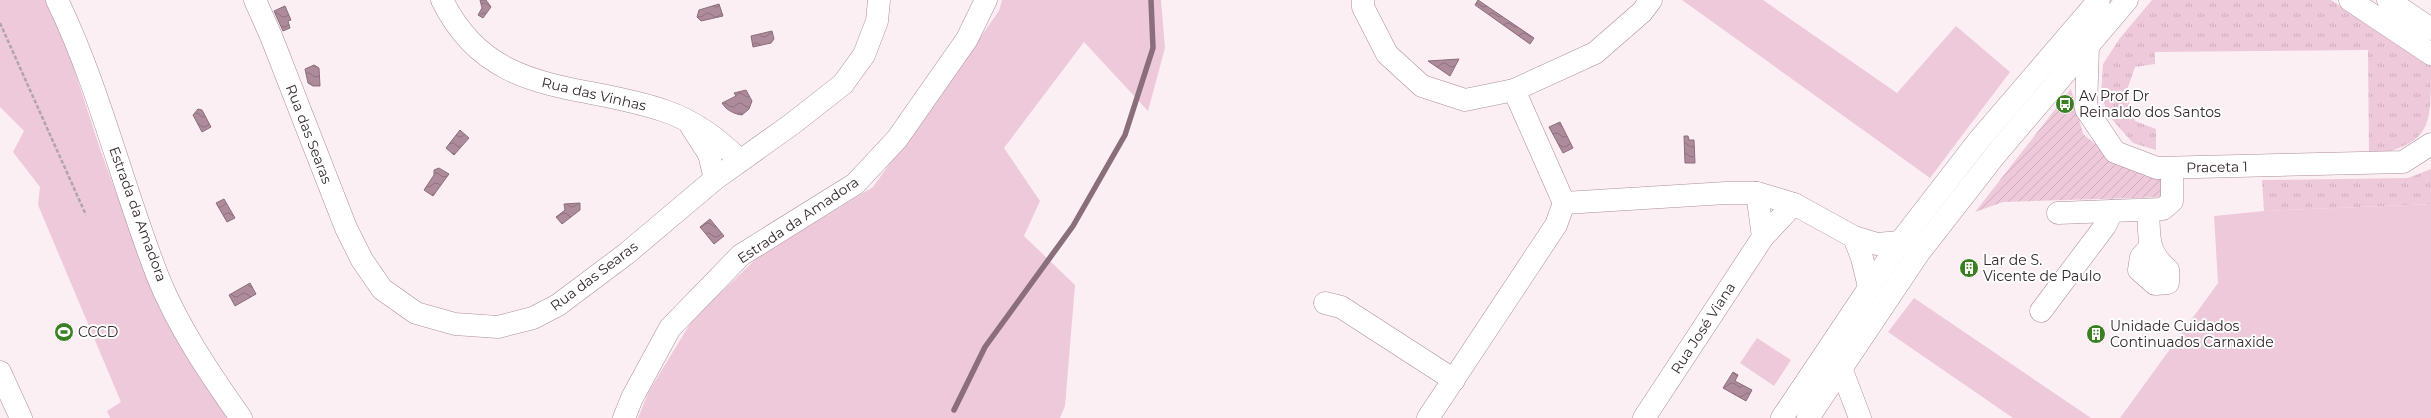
<svg xmlns="http://www.w3.org/2000/svg" width="2431" height="418" viewBox="0 0 2431 418" font-family="Montserrat,sans-serif">
<style>
.grass{fill:#eec9d9}
.park{fill:url(#park-tufts)}
.garden{fill:url(#garden-furrows)}
.water{fill:url(#water-waves);stroke:#8a6e7a}
.lines{fill:none;stroke-linecap:round;stroke-linejoin:round}
.stream{stroke:#8a6e7a;stroke-width:5.5}
.minor-casing{stroke:#ac8d9a;stroke-width:23}
.path{stroke:#b1a5aa;stroke-width:2.5;stroke-dasharray:4 2;stroke-linecap:butt}
.minor{stroke:#fff;stroke-width:22}
.labels{text-anchor:middle;stroke-width:4;stroke-linejoin:round;paint-order:stroke}
.street-label{font-size:14px;fill:#35292e;stroke:#fff}
.poi-label{font-size:14px;fill:#35292e;stroke:#fff;text-anchor:start}
</style>
<defs>
<pattern id="park-tufts" width="24" height="20" patternUnits="userSpaceOnUse"><rect width="24" height="20" fill="#eec9d9"/><path d="M3 7l-1-3M5 7V3M7 7l1-3M15 17l-1-3M17 17v-4M19 17l1-3" fill="none" stroke="#cdadbb"/></pattern>
<pattern id="garden-furrows" width="10" height="10" patternUnits="userSpaceOnUse"><rect width="10" height="10" fill="#eec9d9"/><path d="M-1 1l2-2M0 10L10 0M9 11l2-2" fill="none" stroke="#cdadbb"/></pattern>
<pattern id="water-waves" width="16" height="10" patternUnits="userSpaceOnUse"><rect width="16" height="10" fill="#ae8b9a"/><path d="M0 5q4-4 8 0t8 0" fill="none" stroke="#8e727e"/></pattern>
</defs>
<rect width="100%" height="100%" fill="#fceff4"/>
<g class="grass">
<polygon points="0,0 47,0 65,41 100,149 141,261 230,418 110,418 107,411 121,402 38,205 40,187 13,152 24,131 0,107"/>
<polygon points="1002,0 1161,0 1165,48 1148,111 1084,42 1004,148 1040,201 1024,236 1075,285 1065,406 1060,418 638,418 649,391 693,319 758,257 873,187 999,11"/>
<polygon points="1682,0 1763,0 1897,93 1956,26 2010,72 1930,178"/>
<polygon points="2431,204 2431,418 2120,418 2218,283 2214,216 2264,211"/>
<polygon points="1914,298 2091,418 2013,418 1888,332"/>
<polygon points="1757,338 1791,360 1774,386 1740,363"/>
</g>
<g class="park">
<path d="M2152,0H2331L2431,66C2431,131 2431,142 2369,157L2368,50L2155,52V64L2135,67L2126,93L2135,121L2156,129V150L2133,143L2108,115L2101,94L2103,64L2120,38Z"/>
<polygon points="2431,169 2431,204 2264,211 2262,180 2408,178"/>
</g>
<polygon class="garden" points="2071,89 2083,134 2120,164 2166,176 2166,197 2003,202 1975,212"/>
<g class="water">
<polygon points="480,0 486,0 491,7 483,18 478,15 482,8"/>
<polygon points="1478,0 1534,38 1530,44 1475,5"/>
<polygon points="719,4 723,16 701,21 697,17 699,10"/>
<polygon points="285,6 291,20 288,21 290,28 283,31 274,11"/>
<polygon points="772,31 774,39 771,43 753,47 751,36"/>
<polygon points="1459,59 1450,76 1428,61"/>
<polygon points="314,65 319,68 320,86 313,86 308,83 305,69"/>
<path d="M746,90L752,101L749,109L742,115C734,114 726,110 722,103L736,96L734,93Z"/>
<polygon points="198,109 202,110 211,127 202,132 193,115"/>
<polygon points="1560,122 1573,148 1563,153 1549,127"/>
<polygon points="460,130 469,138 454,155 446,148"/>
<polygon points="1684,136 1688,136 1689,140 1694,140 1695,163 1685,163"/>
<polygon points="439,168 449,174 433,196 424,190 434,175 434,170"/>
<polygon points="224,199 235,218 227,222 216,203"/>
<polygon points="580,203 580,210 562,224 556,217 565,210 564,204"/>
<polygon points="710,219 724,236 714,244 700,227"/>
<polygon points="250,283 256,294 235,306 229,295"/>
<polygon points="1733,372 1738,375 1735,381 1752,390 1746,401 1723,388"/>
</g>
<g class="lines">
<polyline class="stream" points="954,410 985,347 1073,226 1125,135 1153,48 1151,0"/>
<defs>
<g id="minor">
<path d="M57,0C100,89 122,185 158,277C178,327 210,374 241,418"/>
<polyline points="255,0 271,36 346,228 362,260 382,289 416,313 455,324 498,327 533,318 558,305 626,254 715,179 792,124 843,84 864,55 877,21 879,0"/>
<path d="M442,0C490,98 578,81 665,111C694,121 719,139 740,161"/>
<polyline points="1363,0 1363,7 1387,54 1422,86 1465,100 1514,90 1595,53 1642,12 1651,0"/>
<polyline points="2350,0 2431,54"/>
<polyline points="2388,0 2431,29"/>
<polyline points="2088,46 2086,109 2115,152 2157,168 2403,162 2431,144"/>
<polyline points="691,126 709,154 715,179"/>
<polyline points="1757,193 1763,237"/>
<polyline points="1564,203 1726,193 1757,193 1794,204 1854,237 1877,244 1900,242"/>
<path d="M2148,211C2150,239 2146,250 2168,270V283L2155,284L2139,270L2141,257L2151,246"/>
<polyline points="2058,213 2163,209 2172,201 2172,168"/>
<polyline points="1854,237 1862,258 1869,287"/>
<polyline points="1325,303 1341,307 1454,380"/>
<polyline points="2041,311 2105,226 2112,211"/>
<polyline points="1841,368 1860,418"/>
<polyline points="0,372 21,418"/>
<polyline points="624,418 632,398 670,328 741,255 855,184 897,139 967,39 986,0"/>
<polyline points="1428,418 1556,225 1564,203 1514,90"/>
<polyline points="1644,418 1763,237 1794,204"/>
<polyline points="1782,418 1900,242 1979,140 2099,0"/>
<polyline points="1808,418 1918,254 1996,154 2127,0"/>
</g>
</defs>
<use href="#minor" class="minor-casing"/>
<polyline class="path" points="0,23 86,215"/>
<use href="#minor" class="minor"/>
</g>
<defs>
<symbol id="bus-disc" viewBox="-11 -11 22 22"><circle r="9.5" fill="#3a7f22" stroke="#fff"/><path d="M-5-6H5V4H4V6H2V4H-2V6H-4V4H-5ZM-3.5-4V0h7V-4ZM-3.5 1.2v1.5H-2V1.2ZM2 1.2v1.5H3.5V1.2Z" fill="#fff"/></symbol>
<symbol id="building-disc" viewBox="-11 -11 22 22"><circle r="9.5" fill="#3a7f22" stroke="#fff"/><path d="M-4-6H4V6H1V3H-1V6H-4ZM-2.5-4.3h1.7v1.8h-1.7ZM.8-4.3h1.7v1.8H.8ZM-2.5-1h1.7V.8h-1.7ZM.8-1h1.7V.8H.8Z" fill="#fff"/></symbol>
<symbol id="stadium-disc" viewBox="-11 -11 22 22"><circle r="9.5" fill="#3a7f22" stroke="#fff"/><path d="M0-5a6.5 5 0 1 0 0 10a6.5 5 0 1 0 0-10ZM-3.5-1.8h7v3.6h-7Z" fill="#fff"/></symbol>
</defs>
<g fill-rule="evenodd">
<use href="#bus-disc" x="2054" y="93" width="22" height="22"/>
<use href="#building-disc" x="1958" y="257" width="22" height="22"/>
<use href="#stadium-disc" x="53" y="321" width="22" height="22"/>
<use href="#building-disc" x="2085" y="323" width="22" height="22"/>
</g>
<g class="labels">
<g class="street-label">
<text transform="translate(594 94) rotate(13)" y="5">Rua das Vinhas</text>
<text transform="translate(309 134) rotate(69)" y="5">Rua das Searas</text>
<text transform="translate(2217 167) rotate(-1)" y="5">Praceta 1</text>
<text transform="translate(138 214) rotate(70)" y="5">Estrada da Amadora</text>
<text transform="translate(798 220) rotate(-34)" y="5">Estrada da Amadora</text>
<text transform="translate(594 276) rotate(-37)" y="5">Rua das Searas</text>
<text transform="translate(1703 328) rotate(-57)" y="5">Rua José Viana</text>
</g>
<g class="poi-label">
<text x="2079" y="101">Av Prof Dr<tspan x="2079" dy="16">Reinaldo dos Santos</tspan></text>
<text x="1983" y="265">Lar de S.<tspan x="1983" dy="16">Vicente de Paulo</tspan></text>
<text x="2110" y="331">Unidade Cuidados<tspan x="2110" dy="16">Continuados Carnaxide</tspan></text>
<text x="78" y="337">CCCD</text>
</g>
</g>
</svg>
